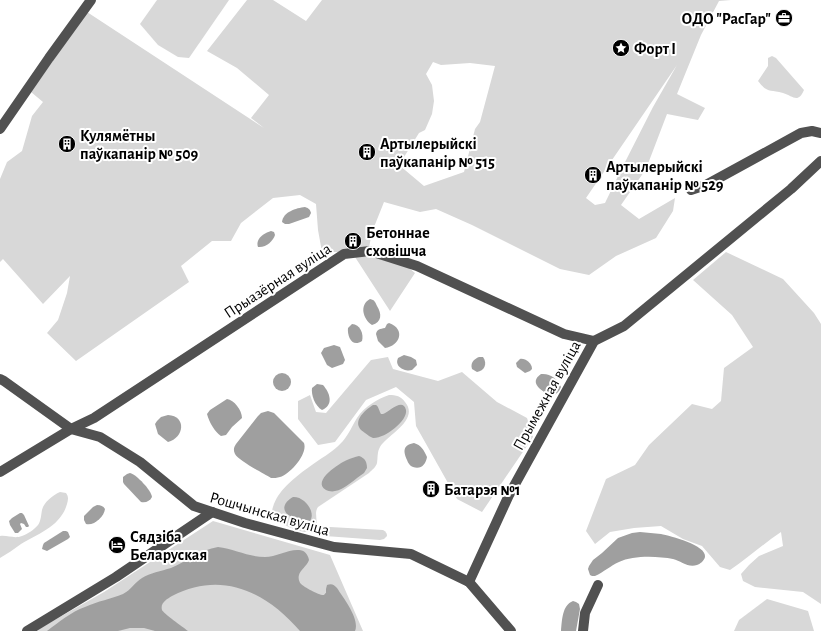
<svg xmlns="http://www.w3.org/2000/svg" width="821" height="631" viewBox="0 0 821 631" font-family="'Alegreya Sans',sans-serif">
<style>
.green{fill:#d8d8d8;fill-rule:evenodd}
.water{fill:#9f9f9f}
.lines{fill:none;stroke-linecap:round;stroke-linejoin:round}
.minor{stroke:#515151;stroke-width:10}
.labels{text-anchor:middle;stroke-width:4;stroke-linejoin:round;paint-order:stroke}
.poi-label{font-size:16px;font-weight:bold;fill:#000;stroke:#fff;text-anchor:start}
.street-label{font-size:16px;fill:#000;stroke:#fff}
</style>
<rect width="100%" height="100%" fill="#fff"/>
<g class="green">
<polygon points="157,0 229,0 189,58 178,57 158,45 140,24"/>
<path d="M247,0H273L306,21L322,0H731L719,1L701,35L677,94L705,108L698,120L667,114L646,169L621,205L639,219L675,198L673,211L656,238L616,256L589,275L560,269L472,225L436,209L420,212L384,202L372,232L368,253L404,264L415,273L390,311L355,257L337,252H322L318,230L316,204L300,195L273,198L241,223L231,241H212L181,266L189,282L76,361L47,333L58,320L67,293L70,276L43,304L3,259L0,262V179L7,162L22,151L32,116L43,102L31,92L87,12L264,128L251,118L269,95L237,68L207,51ZM433,62L441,65L470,63L495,66L480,122L475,129L464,172L424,186L399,165L419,133L425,130L432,114L434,101L432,85L426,74ZM677,65L653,107L622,168L605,203L595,205L586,198Z"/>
<path d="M772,56L776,58L804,90C798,104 793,96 783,93C770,89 768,94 758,81L768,66V58Z"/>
<path d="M726,252L783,279L814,313L821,324V604L803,592L755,587L743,581L741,574L749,565L759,556L783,546L781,532C763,544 748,558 730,570L720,567L702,546L683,539L661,526L634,528L610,532L595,544L586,531L606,479L635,465L649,445L692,404L712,409L721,401L724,368L753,347L732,315L693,280Z"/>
<polygon points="388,357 393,369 438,381 462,372 497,402 527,418 533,437 482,512 457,499 416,426 414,402 396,387 366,400 335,442 318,445 298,419 298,401 310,395 316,412 326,413 371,360"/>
<path d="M389,395C396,395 401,396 405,402C420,420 387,435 380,447C377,452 378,457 377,463C376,467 372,470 369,473L318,507C313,514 320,523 314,530C306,537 278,524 274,515C272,513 272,509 273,507C274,503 276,499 278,496C288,481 305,470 319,460C328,454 336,449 343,441C349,434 352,426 357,418C364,407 377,399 389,395Z"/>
<path d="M60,492L66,493C69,497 68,500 67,504C61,526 38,534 21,544C14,549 7,554 0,558V536C8,535 14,539 22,536C27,534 34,530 38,525C41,521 41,515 42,510C44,502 53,495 60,492Z"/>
<polygon points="213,521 330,555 363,631 35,631 104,592"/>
<path d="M330,527L383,530C386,532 387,533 387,536L384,539L380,540L325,536L324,535L325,530Z"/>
<polygon points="767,599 808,611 814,631 734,631 739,620"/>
</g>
<g class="water">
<path d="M305,207C308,208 310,209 311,213L309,217L289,224H285L282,222C283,212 296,208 305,207Z"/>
<path d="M271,231L274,232L275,235C273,241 266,248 258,247C255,239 264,233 271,231Z"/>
<path d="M370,299C375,300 375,302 377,306C382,314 382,322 372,325C363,319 359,305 370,299Z"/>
<path d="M389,323C406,329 400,346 385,348L378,341L376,334C377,329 380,329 385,328L387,324Z"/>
<path d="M352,324C360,324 364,334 362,341C352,348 347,336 348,328Z"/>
<polygon points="334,345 340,347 345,360 343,364 332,368 327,365 321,353 324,348"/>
<path d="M404,355L411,357L416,360L417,365L412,370C405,372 394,367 398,358Z"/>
<path d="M479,357H483C488,364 484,371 477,372L472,369C470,363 474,359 479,357Z"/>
<path d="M520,359C525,358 532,363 532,369L530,371L525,373L517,367L516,363Z"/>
<circle cx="282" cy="382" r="9"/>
<path d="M541,374C550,373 558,379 561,387C559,392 556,395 551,396C542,391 528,383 541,374Z"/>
<path d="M317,384L323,385C330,393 334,405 322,410C315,406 311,395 312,388Z"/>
<path d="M227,399C234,400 242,410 242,418L232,427L226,435L221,436C215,432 209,422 207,414L210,410Z"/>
<path d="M373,405H376C379,407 379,411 381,414H383C389,412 403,397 406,410C408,421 384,439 373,438C370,437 368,435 365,433C363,431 360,430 359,427C355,418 367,409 373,405Z"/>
<path d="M268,411L274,413L304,443C308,454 290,474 280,477C277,478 274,478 271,478C263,473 239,461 235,454C233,450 234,447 236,444L258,416L261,413Z"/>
<path d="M168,415C187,416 184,438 168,442L158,434L155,424L157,421L161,417Z"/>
<path d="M414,443C421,445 424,450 427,457C426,464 421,470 413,467C410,466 408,463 407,460C403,451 403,445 414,443Z"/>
<path d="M359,456C365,458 367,462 367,468L364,473C356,478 344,490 335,491C332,492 328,491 326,490C311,481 340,463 347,460C351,458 355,457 359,456Z"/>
<path d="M130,473C137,475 151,490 152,497C150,501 146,503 141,502L124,484L123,482V477L127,474Z"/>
<path d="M293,497C308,496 321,522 303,524L287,514C281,507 286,501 293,497Z"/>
<path d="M97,505C101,505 103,506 105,509C104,517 94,526 86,524L84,520V516L93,507Z"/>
<polygon points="20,513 22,513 24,515 29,526 28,527 26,527 24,524 21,523 20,524 22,529 18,533 15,533 10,525 9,521 12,518"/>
<polygon points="63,531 66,531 68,532 70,537 68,539 47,551 42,549 43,545 44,543"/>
<path d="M640,532C647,533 654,533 661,534C670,536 707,545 705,557C704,561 700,564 697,565C688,568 681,561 673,559C658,556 633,555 619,562C610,566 604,572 595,576H592L590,575L588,569L589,566L593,560L602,553L618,538L632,533Z"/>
<path d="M218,547C234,549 249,557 265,557C276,557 289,549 299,550C304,550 308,554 309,560C307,566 300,570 299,575C298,578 299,582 301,584C304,587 320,596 324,595C325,594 325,593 326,593V589L327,585C332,583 334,585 337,588C344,599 360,619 355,631H300C266,592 222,570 172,596C167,599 160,603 162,610C163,613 183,627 188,631H155L144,628H130L118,631H47C59,622 71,612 85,607C98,601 111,599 123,594C131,590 135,582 142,578C150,573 161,571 171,568C187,561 200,550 218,547Z"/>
<path d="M573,601L576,602L579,604L580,609L576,631H561C562,621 562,605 573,601Z"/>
</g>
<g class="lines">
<g class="minor">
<polyline points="0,129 49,58 91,0"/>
<polyline points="691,190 706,185 801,133 812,131 821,133"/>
<polyline points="0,379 4,381 71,429 100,437 140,462 194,506 245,523 334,547 411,554 469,582 511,631"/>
<polyline points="0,472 71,429 94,418 344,254 370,251 417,266 564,334 594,341"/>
<polyline points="469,582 509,495 594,341 624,326 791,189 821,161"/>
<polyline points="27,631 116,577 212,512"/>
<polyline points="583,631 585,613 598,585"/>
</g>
</g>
<defs>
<symbol id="office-disc" viewBox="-11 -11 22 22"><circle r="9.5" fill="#000" stroke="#fff"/><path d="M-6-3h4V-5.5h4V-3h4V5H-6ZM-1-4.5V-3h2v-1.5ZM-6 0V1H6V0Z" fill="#fff"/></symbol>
<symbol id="sight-disc" viewBox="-11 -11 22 22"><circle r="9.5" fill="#000" stroke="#fff"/><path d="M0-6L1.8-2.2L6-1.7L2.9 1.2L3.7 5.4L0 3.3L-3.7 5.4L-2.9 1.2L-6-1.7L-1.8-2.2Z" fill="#fff"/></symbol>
<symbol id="building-disc" viewBox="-11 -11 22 22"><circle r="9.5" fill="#000" stroke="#fff"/><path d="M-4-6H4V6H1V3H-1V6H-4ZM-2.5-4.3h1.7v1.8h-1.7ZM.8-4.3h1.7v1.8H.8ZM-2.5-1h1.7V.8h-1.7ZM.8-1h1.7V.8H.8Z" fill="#fff"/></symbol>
<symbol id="hotel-disc" viewBox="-11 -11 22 22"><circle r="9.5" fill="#000" stroke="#fff"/><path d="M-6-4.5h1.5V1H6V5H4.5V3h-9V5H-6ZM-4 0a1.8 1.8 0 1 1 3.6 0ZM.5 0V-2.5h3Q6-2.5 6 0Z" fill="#fff"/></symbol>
</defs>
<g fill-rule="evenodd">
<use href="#office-disc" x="774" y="8" width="20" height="20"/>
<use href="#sight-disc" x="611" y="38" width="20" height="20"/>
<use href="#building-disc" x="57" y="134" width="20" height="20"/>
<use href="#building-disc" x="357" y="142" width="20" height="20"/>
<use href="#building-disc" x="583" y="165" width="20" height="20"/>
<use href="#building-disc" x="343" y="231" width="20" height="20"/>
<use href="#building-disc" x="421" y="479" width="20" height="20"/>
<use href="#hotel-disc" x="107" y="535" width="20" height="20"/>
</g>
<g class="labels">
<g class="poi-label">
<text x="771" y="24" text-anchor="end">ОДО "РасГар"</text>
<text x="634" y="54">Форт I</text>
<text x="80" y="141">Кулямётны<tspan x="80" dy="18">паўкапанір № 509</tspan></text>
<text x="380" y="149">Артылерыйскі<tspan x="380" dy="18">паўкапанір № 515</tspan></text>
<text x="606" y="172">Артылерыйскі<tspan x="606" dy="18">паўкапанір № 529</tspan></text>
<text x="366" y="238">Бетоннае<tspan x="366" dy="18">сховішча</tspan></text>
<text x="444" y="495">Батарэя №1</text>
<text x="130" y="542">Сядзіба<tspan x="130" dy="18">Беларуская</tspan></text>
</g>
<g class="street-label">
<text transform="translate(277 280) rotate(-33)" y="6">Прыазёрная вуліца</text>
<text transform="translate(546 395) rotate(-61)" y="6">Прымежная вуліца</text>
<text transform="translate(270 513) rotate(16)" y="6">Рошчынская вуліца</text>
</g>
</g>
</svg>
